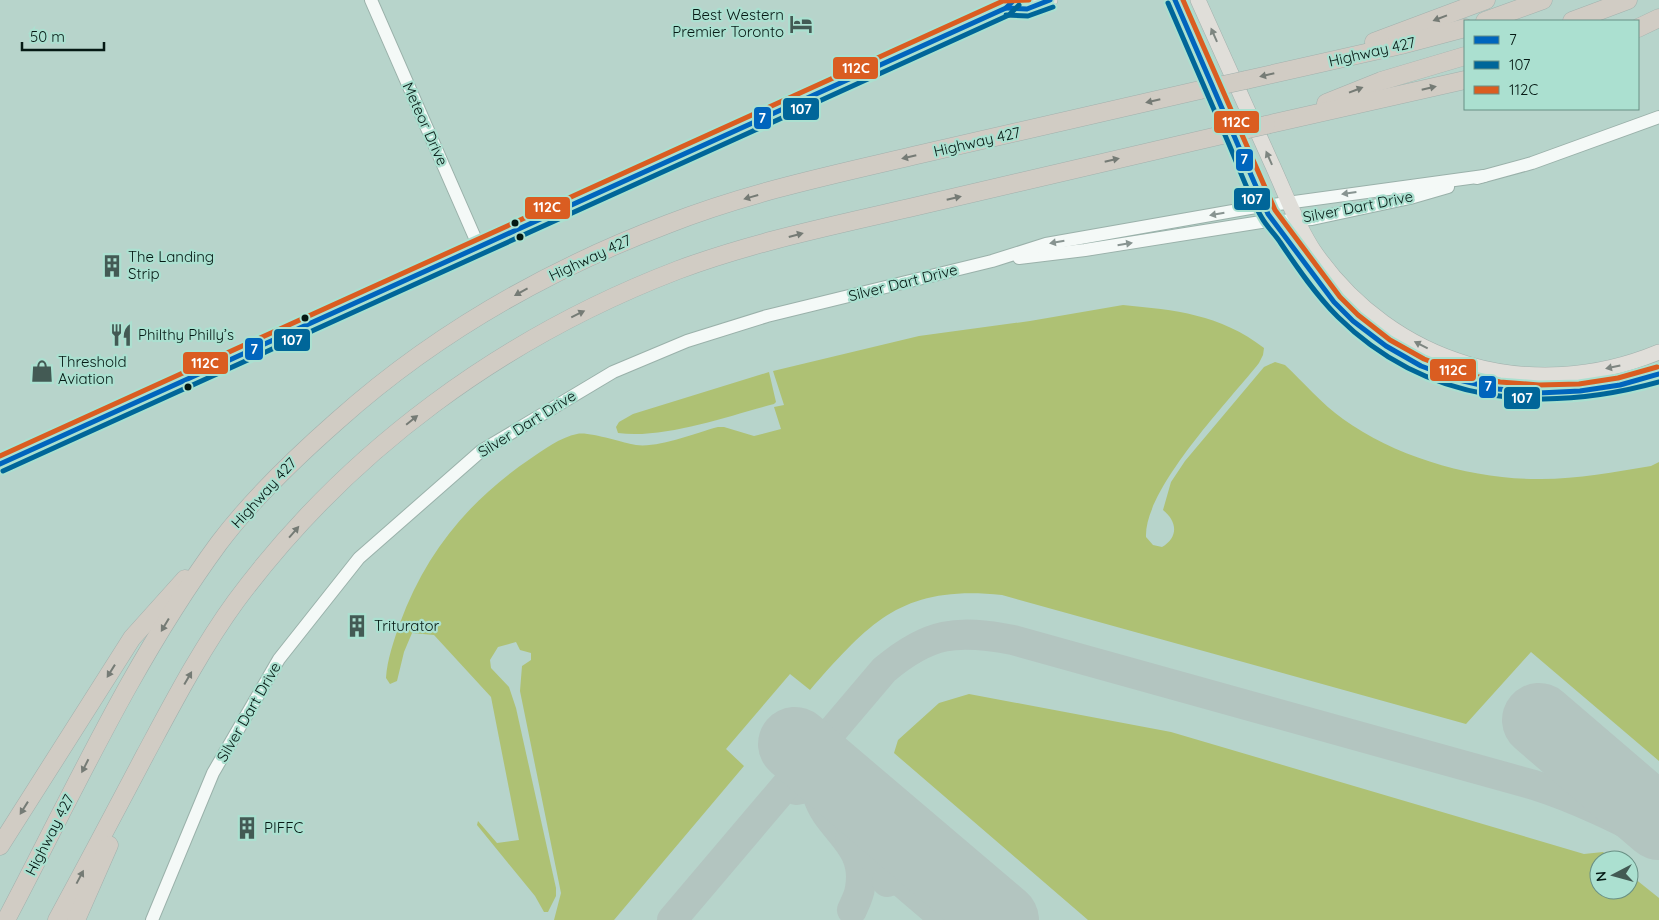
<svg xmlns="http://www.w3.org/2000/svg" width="1659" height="920" viewBox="0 0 1659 920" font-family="Quicksand,sans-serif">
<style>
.green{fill:#aec174}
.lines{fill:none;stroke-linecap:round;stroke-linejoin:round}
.taxiway{stroke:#b3c5c0;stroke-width:30}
.runway{stroke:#b3c5c0;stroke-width:74}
.minor-casing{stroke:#9ab1aa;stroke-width:14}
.major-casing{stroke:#a2b1ad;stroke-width:16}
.highway-casing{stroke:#a2b1ad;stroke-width:19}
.minor{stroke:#f4f9f7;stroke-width:12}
.major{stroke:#e0ded9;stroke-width:15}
.highway{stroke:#d1ccc4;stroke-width:18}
.highway-bridge-casing{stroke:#a2b1ad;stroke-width:19;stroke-linecap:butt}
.highway-bridge{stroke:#d1ccc4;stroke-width:18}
.bus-1-casing{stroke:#abe0d0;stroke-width:9}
.bus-2-casing{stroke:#abe0d0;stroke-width:9}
.bus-3-casing{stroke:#abe0d0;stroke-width:9}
.bus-1{stroke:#0065bd;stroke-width:5}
.bus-2{stroke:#069;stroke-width:5}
.bus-3{stroke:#da5d21;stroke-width:5}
.oneway{fill:#757b75}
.oneway2{fill:#7d8580}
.oneway3{fill:#889491}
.bus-dot{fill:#051914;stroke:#abe0d0;stroke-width:2}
.labels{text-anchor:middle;stroke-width:4.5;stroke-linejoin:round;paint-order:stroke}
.poi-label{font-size:15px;fill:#051914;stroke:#abe0d0;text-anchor:start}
.street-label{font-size:15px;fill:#051914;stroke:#abe0d0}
.line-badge{stroke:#abe0d0;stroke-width:2}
.badge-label{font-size:14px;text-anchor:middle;font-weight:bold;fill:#fff}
</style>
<rect width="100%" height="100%" fill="#b7d4cb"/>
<g class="green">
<path d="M1123,305C1175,310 1220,314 1264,348L1263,355L1259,363C1228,402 1144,489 1146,537L1153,545L1162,547C1179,537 1177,521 1163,510L1171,482L1185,461L1264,367L1275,362L1285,365C1303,382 1322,404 1343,419C1397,458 1475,480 1541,479C1578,479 1615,472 1651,466L1659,462V761L1531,652L1466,724L1002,595C902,585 871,621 810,690L790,674L726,749L744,766L614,920H554L561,893L520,691L522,666L531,660V653L520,650L516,642L498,647L490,660L491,668L509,687L516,708L556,888V896L548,912H544L535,896L477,825L478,821L497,843L519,840L491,697L434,635L412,633L404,652L397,681L390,684L386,678C387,660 394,640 400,623C425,554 469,500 530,459C543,450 561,437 577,434C588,431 623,443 636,445C659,448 695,433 718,427H724L754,436L781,429L774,407L784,405L773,371L919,336L1030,321Z"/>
<path d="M769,372L776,402L774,404C727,416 665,439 618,433L616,427L619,422L633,414Z"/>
<polygon points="969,694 1171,732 1584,854 1603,852 1612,860 1599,860 1599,890 1629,890 1629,874 1659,898 1659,920 1088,920 894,753 898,740 939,703"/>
</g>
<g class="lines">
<g class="taxiway">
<path d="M824,743C789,824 871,826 860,888C859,896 855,903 852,910"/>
<polyline points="796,790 823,785 853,792"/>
<polyline points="850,838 933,909 957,920"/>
<path d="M887,882C920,869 943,879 972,895"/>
<path d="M672,920L884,670C929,632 957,629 1013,640L1534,785C1578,799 1618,819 1659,840"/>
</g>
<g class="runway">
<polyline points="1539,720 1659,823"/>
<polyline points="795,744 1002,920"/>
</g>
<defs>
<g id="minor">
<polyline points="371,0 479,247"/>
<polyline points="1477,178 1532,163 1659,117"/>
<polyline points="1019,258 1085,250 1261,222 1312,219 1410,198 1448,187"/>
<polyline points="152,920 213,773 279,659 359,558 481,451 613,372 687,341 767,316 992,261 1046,244 1250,208 1484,176"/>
</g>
<g id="major">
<path d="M1175,0L1257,191C1262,201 1266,212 1273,221C1277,227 1283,232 1287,239C1307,269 1326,297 1353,321C1435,396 1557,410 1659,374"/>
<path d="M1198,0C1222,54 1247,108 1271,162C1285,192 1296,224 1314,251C1393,365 1531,405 1659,352"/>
<polyline points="1006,8 1027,9 1050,0"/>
<polyline points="0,464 1006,8 1014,0"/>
</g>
<g id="highway">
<polyline points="1485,21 1543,0"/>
<polyline points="1572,21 1628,0"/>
<polyline points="1638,28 1659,18"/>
<polyline points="1374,42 1486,0"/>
<polyline points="1246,80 1401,45 1465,28"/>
<polyline points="1326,103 1381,81 1465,56"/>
<polyline points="1266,125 1465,80"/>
<polyline points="0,846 132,638 185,579"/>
<path d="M6,920C73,793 133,660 219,543C253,498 295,458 337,421C433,335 547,270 668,224C749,192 836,174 921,154C1014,133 1107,112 1200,90"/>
<path d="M57,920C87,865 116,810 145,755C173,703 201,649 236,601C348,450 503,337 678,270C753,242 832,226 909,208C1013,184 1117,159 1222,135"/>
<polyline points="76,920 109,845"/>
</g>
</defs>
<use href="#minor" class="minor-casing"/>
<use href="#major" class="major-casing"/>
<use href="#highway" class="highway-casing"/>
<use href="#minor" class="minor"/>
<use href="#major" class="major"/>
<use href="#highway" class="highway"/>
<defs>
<g id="highway-bridge">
<polyline points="1200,90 1246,80"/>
<polyline points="1222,135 1266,125"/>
</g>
</defs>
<use href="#highway-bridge" class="highway-bridge-casing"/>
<use href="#highway-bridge" class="highway-bridge"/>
<defs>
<g id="bus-1">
<polyline points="1175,0 1268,214 1334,302 1353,321 1386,346 1421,366 1459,380 1498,389 1539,393 1580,391 1620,385 1659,374"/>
<polyline points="1006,8 1027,9 1050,0"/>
<polyline points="0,464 1006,8 1014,0"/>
</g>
<g id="bus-2">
<path d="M1168,3C1188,49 1208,96 1228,142C1239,167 1248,195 1262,218C1267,227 1275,234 1280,242C1298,269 1316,295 1338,317C1427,405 1544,414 1659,382"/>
<polyline points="1006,15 1028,16 1053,7"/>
<polyline points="3,471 1009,15 1019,5"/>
</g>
<g id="bus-3">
<polyline points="1183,0 1275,210 1340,297 1358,315 1390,340 1424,359 1461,373 1500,382 1539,385 1579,384 1618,378 1657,367"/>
<polyline points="0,456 1003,1 1029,0"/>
</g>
</defs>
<use href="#bus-1" class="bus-1-casing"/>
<use href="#bus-2" class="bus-2-casing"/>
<use href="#bus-3" class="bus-3-casing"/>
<use href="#bus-1" class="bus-1"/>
<use href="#bus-2" class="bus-2"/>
<use href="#bus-3" class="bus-3"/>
</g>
<defs><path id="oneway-solid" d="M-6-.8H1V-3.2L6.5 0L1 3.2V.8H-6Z" transform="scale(1.25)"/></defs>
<g class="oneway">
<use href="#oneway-solid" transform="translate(1440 18) rotate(159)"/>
<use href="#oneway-solid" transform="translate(1267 75) rotate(167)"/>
<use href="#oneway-solid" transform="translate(1429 88) rotate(-13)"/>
<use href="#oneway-solid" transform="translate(1356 90) rotate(-21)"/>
<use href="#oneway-solid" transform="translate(1153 101) rotate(167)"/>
<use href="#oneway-solid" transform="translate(909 157) rotate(167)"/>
<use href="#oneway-solid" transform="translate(1112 160) rotate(-13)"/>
<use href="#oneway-solid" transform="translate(751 197) rotate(164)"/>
<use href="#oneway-solid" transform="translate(954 198) rotate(-13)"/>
<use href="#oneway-solid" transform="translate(796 235) rotate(-15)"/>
<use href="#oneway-solid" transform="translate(521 292) rotate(151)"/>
<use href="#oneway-solid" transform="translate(578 314) rotate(-26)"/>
<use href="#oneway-solid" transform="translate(412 420) rotate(-39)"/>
<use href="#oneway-solid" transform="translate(294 532) rotate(-49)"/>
<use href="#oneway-solid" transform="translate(165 625) rotate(121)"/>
<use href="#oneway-solid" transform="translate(111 671) rotate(122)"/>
<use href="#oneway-solid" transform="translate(188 678) rotate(-60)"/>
<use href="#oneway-solid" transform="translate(85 766) rotate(117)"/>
<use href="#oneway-solid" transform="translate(24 808) rotate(122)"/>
<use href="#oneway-solid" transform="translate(80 877) rotate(-62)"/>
</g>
<g class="oneway2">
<use href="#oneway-solid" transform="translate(1214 35) rotate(-114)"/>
<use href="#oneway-solid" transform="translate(1269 158) rotate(-114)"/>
<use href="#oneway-solid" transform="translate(1421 345) rotate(-153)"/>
<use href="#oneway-solid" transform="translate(1613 367) rotate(168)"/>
</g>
<g class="oneway3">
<use href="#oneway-solid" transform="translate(1349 193) rotate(172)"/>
<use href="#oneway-solid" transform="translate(1217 214) rotate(170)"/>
<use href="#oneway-solid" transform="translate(1057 242) rotate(170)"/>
<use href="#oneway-solid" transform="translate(1125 244) rotate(-9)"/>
</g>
<defs>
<symbol id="hotel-bare" viewBox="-9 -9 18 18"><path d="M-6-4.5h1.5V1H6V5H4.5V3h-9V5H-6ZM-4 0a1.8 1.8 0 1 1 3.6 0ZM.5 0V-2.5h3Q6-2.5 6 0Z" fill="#435a54" stroke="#abe0d0" stroke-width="2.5" paint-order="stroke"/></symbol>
<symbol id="building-bare" viewBox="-9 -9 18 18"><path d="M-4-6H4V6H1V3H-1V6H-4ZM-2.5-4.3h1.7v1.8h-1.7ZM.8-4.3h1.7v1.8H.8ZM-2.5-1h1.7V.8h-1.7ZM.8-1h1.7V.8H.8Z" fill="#435a54" stroke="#abe0d0" stroke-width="2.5" paint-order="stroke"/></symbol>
<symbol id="restaurant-bare" viewBox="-9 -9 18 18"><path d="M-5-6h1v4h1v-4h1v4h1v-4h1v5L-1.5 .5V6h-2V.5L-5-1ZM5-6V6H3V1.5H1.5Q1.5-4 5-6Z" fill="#435a54" stroke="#abe0d0" stroke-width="2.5" paint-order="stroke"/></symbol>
<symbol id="shop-bare" viewBox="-9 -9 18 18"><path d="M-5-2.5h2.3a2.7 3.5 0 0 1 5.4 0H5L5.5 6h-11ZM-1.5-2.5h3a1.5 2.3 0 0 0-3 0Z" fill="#435a54" stroke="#abe0d0" stroke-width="2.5" paint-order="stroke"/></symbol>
</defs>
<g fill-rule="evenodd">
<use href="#hotel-bare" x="785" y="8" width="32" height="32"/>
<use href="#building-bare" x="96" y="250" width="32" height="32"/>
<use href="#restaurant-bare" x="105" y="319" width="32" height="32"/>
<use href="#shop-bare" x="26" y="355" width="32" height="32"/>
<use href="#building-bare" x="341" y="610" width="32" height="32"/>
<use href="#building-bare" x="231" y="812" width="32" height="32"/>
</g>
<g class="bus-dot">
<circle cx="515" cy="223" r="4.5"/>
<circle cx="520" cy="237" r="4.5"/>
<circle cx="305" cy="318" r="4.5"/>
<circle cx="188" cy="387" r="4.5"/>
</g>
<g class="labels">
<g class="poi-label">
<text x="784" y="20" text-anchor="end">Best Western<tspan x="784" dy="17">Premier Toronto</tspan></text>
<text x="128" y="262">The Landing<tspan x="128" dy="17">Strip</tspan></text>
<text x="138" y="340">Philthy Philly’s</text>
<text x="58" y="367">Threshold<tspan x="58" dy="17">Aviation</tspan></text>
<text x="374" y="631">Triturator</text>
<text x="264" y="833">PIFFC</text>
</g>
<g class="street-label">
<text transform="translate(1372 52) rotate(-13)" y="5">Highway 427</text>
<text transform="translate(425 124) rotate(66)" y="5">Meteor Drive</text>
<text transform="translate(977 142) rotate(-13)" y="5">Highway 427</text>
<text transform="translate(1358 207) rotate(-11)" y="5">Silver Dart Drive</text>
<text transform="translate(590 258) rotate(-25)" y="5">Highway 427</text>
<text transform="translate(903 283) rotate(-14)" y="5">Silver Dart Drive</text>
<text transform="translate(527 424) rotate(-32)" y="5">Silver Dart Drive</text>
<text transform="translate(264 493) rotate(-48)" y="5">Highway 427</text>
<text transform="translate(249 712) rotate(-60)" y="5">Silver Dart Drive</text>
<text transform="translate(50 835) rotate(-63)" y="5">Highway 427</text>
</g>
</g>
<g class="line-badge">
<rect x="832" y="56" width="47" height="24" rx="5" fill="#da5d21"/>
<rect x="782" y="97" width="38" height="24" rx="5" fill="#069"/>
<rect x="753" y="106" width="19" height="24" rx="5" fill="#0065bd"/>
<rect x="1213" y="110" width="47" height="24" rx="5" fill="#da5d21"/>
<rect x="1235" y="148" width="19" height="24" rx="5" fill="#0065bd"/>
<rect x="1233" y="187" width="38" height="24" rx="5" fill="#069"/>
<rect x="524" y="196" width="47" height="24" rx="5" fill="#da5d21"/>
<rect x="273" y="328" width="38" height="24" rx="5" fill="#069"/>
<rect x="244" y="337" width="20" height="24" rx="5" fill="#0065bd"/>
<rect x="182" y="351" width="47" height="24" rx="5" fill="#da5d21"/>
<rect x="1429" y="358" width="48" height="24" rx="5" fill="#da5d21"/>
<rect x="1478" y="375" width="19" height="24" rx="5" fill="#0065bd"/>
<rect x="1503" y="386" width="38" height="24" rx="5" fill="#069"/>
</g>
<g class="badge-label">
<text x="856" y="73">112C</text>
<text x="801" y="114">107</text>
<text x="762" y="123">7</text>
<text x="1236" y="127">112C</text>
<text x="1244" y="164">7</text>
<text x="1252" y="204">107</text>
<text x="547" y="212">112C</text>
<text x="292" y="345">107</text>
<text x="254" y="354">7</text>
<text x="205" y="368">112C</text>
<text x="1453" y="375">112C</text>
<text x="1488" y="391">7</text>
<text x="1522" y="403">107</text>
</g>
<rect x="1464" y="20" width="175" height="90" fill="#abe0d0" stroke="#699085"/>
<rect x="1474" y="36" width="25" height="8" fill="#0065bd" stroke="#699085"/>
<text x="1509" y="45" font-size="15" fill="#051914">7</text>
<rect x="1474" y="61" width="25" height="8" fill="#006699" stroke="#699085"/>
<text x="1509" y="70" font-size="15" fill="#051914">107</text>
<rect x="1474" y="86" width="25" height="8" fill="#da5d21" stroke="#699085"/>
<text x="1509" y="95" font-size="15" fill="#051914">112C</text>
<g transform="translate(1614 875) rotate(264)"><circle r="24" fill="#abe0d0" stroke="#699085"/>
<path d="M0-4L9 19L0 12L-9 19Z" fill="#435a54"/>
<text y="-8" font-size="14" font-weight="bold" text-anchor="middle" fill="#051914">N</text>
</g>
<path d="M22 42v8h82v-8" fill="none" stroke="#051914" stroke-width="2.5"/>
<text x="30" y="42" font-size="15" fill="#051914" stroke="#abe0d0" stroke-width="4" paint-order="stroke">50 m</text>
</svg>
